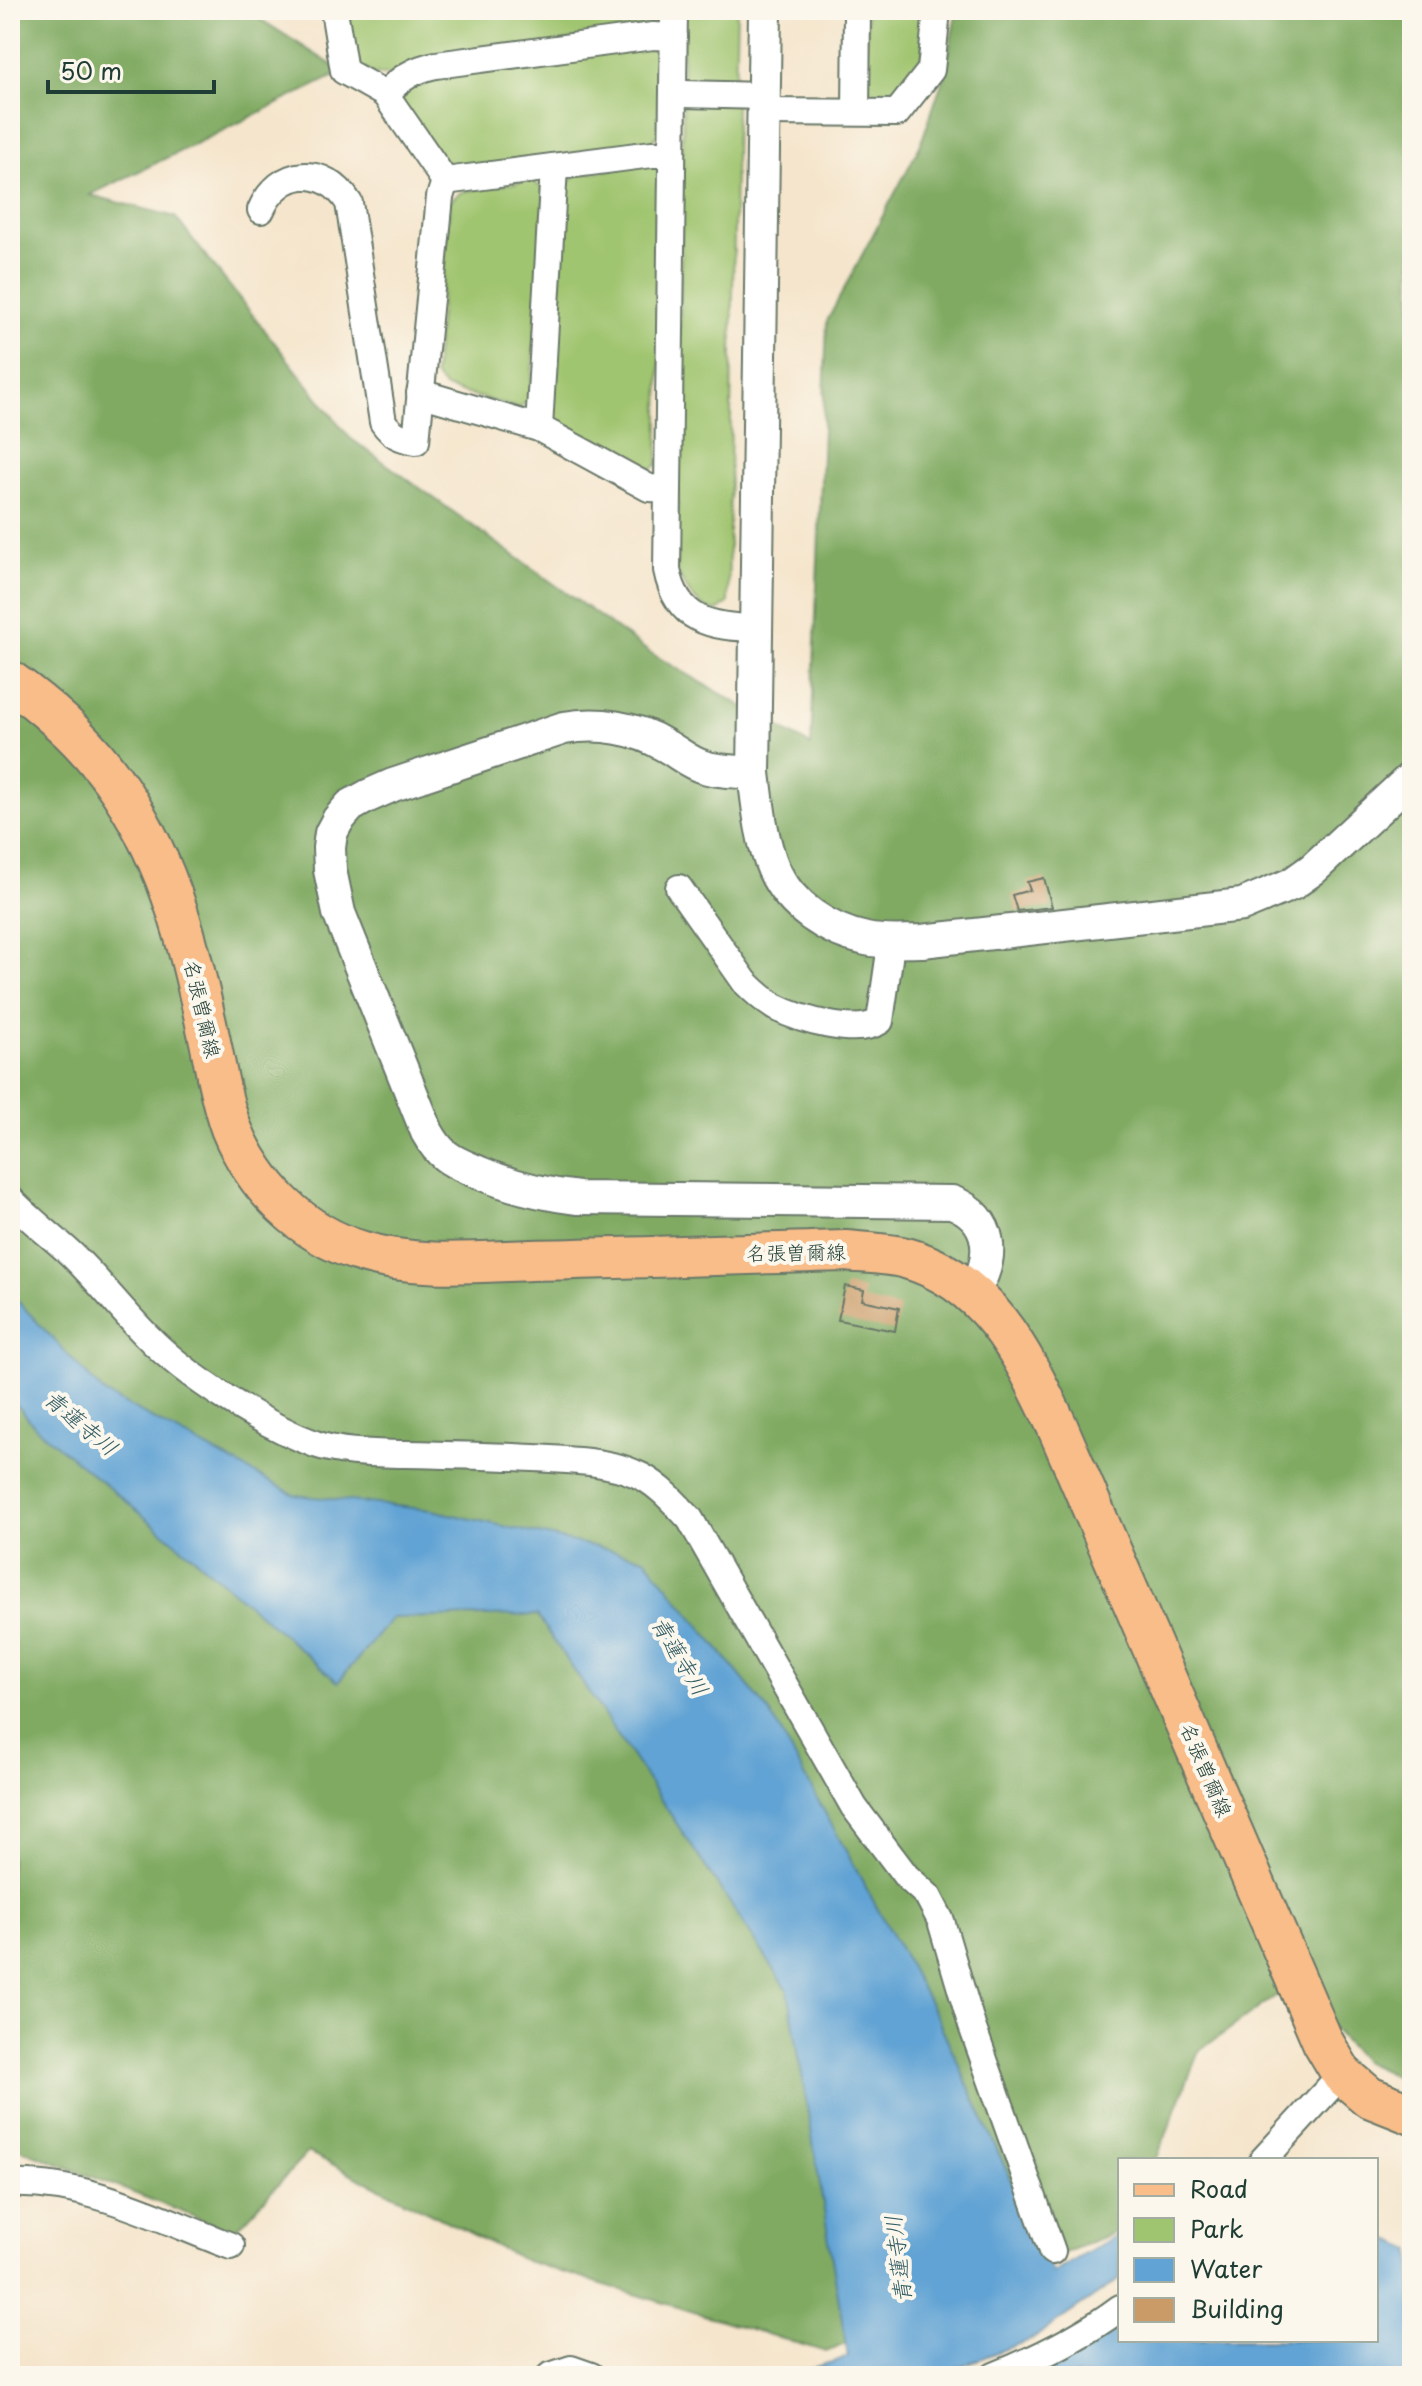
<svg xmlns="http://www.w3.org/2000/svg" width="1422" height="2386" viewBox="0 0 1422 2386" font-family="'Playpen Sans','Klee One',sans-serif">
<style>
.green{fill:#a0c570;stroke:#608152;stroke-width:2}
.forest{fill:#80aa62;stroke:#50744b;stroke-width:2}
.water{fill:#60a3d4;stroke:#407084;stroke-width:2}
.building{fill:#ca9b67}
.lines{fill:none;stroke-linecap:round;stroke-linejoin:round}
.minor-casing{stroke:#6a7869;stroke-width:30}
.tertiary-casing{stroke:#6a7869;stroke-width:36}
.primary-casing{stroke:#6a7869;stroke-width:44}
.minor{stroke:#fff;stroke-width:26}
.tertiary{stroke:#fff;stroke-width:32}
.primary{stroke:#f8bd89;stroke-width:40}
.labels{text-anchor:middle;stroke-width:8;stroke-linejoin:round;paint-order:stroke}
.street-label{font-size:20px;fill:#1f3d34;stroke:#fbf7ec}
.water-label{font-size:22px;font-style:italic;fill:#325c64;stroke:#fbf7ec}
</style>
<rect width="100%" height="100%" fill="#fbf7ec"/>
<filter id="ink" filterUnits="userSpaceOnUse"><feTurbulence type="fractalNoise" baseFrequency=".0125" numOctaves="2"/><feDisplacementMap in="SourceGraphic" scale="16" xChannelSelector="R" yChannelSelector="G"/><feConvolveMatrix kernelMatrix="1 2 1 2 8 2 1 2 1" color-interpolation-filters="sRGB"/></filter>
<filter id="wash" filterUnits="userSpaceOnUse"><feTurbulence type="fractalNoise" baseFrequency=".006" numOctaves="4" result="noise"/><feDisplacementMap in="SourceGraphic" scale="32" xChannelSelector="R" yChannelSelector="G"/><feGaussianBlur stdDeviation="1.8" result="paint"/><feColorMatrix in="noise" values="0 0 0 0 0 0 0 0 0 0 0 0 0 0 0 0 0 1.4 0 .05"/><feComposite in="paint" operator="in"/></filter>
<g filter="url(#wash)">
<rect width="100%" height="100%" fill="#f5e5cc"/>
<g class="green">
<polygon points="344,10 665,10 665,12 653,24 389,75 373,74 353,61"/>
<polygon points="683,10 737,10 735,86 682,85"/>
<path d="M867,10H926C925,25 926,42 922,57C917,78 901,99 878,101L866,87Z"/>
<polygon points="648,46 663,56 663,129 651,143 458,169 446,163 401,105 406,89 434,74"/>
<path d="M683,102L736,103L728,603L717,611C696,608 687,590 677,572Z"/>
<polygon points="651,163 664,174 658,465 643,473 559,427 550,413 565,187 576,175"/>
<polygon points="531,180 545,190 530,401 518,408 446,388 434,376 450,201 461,192"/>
</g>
<polygon class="forest" points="10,10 246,10 343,72 90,195 175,217 350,438 649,652 811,746 827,321 920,146 944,76 957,10 1412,10 1412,2084 1364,2062 1291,1985 1199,2051 1156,2160 1120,2160 1120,2230 826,2352 526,2261 308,2152 234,2232 10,2145"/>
<g class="water">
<polygon points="10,1293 104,1393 295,1495 432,1510 645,1558 771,1714 938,2019 1053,2273 1120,2233 1120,2279 1032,2339 934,2376 786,2376 848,2357 788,1990 537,1615 392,1618 338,1682 190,1554 37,1429 10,1397"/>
<polygon points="1376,2234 1412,2250 1412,2376 1016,2376 1120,2325 1120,2340 1376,2340"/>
</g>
<g id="blocks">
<g class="building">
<polygon points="1044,878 1052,907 1017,911 1012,895 1030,890 1027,882"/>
<polygon points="845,1286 864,1290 862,1300 899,1308 895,1331 838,1320"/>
</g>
</g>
</g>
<g filter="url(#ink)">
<use href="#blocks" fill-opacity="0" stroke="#6a7869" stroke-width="2"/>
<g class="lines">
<defs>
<g id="minor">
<path d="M674,10L667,570C677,621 710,627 756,628"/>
<path d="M385,94C400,79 414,69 436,65L653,36L674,37"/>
<polyline points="683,94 764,96"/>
<polyline points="764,112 897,113 931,70 937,10"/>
<polyline points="856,112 857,10"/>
<polyline points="445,181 652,154 672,154"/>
<path d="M261,210C279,168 325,164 349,203L383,422C392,435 400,438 416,441L440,197L445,181L385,94L344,71L334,10"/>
<polyline points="420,393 539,428 649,488 668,489"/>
<polyline points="539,428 554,167"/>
<path d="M679,888L745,982C754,991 764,1000 775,1007C799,1019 856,1037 880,1021L889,959V942"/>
<path d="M10,1199C28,1218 49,1234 69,1252C97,1278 120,1309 147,1336C187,1377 261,1424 315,1444C344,1454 375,1453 405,1454C454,1455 502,1456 551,1459C579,1461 608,1462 634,1473C657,1482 674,1502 690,1519L854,1807L906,1876L928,1896L941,1921L972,2026L1052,2251"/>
<polyline points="1263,2160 1342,2074"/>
<path d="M10,2184C89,2181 159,2219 231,2246"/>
<polyline points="550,2376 571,2369 591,2376"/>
<path d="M994,2376C1038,2358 1083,2336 1120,2308"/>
</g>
<g id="tertiary">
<path d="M765,10L754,773C758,805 761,840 774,870C790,906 828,931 866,939C884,943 903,941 922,941L1242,905L1292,884L1313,869L1412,777"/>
<path d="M754,773C738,771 719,772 704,767C689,763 679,753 666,746C636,727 598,722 564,728L393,785L368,796L350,806L338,820L331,833L329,848L330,870L339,913L427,1132C432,1141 438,1150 446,1156C456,1164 469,1168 480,1173C513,1187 543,1194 578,1198L952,1202C994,1218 995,1258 973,1292"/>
</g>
<path id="primary" d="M10,681C86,735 130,790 165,877C184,925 196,977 207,1028C215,1061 219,1096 231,1128C255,1186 301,1234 363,1252C416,1268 476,1262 531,1260C636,1258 740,1254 845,1251C865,1253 886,1253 906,1258C989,1281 1023,1355 1057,1426L1323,2042L1342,2074L1369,2097L1412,2114"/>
</defs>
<use href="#minor" class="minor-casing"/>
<use href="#tertiary" class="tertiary-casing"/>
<use href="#primary" class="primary-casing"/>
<use href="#minor" class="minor"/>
<use href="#tertiary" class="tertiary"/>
<use href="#primary" class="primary"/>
</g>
</g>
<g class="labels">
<g class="street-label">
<text transform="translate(202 1009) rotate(77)" y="7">名張曽爾線</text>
<text transform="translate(796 1253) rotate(-1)" y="7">名張曽爾線</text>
<text transform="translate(1206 1770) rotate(67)" y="7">名張曽爾線</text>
</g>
<g class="water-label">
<text transform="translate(81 1423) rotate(40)" y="8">青蓮寺川</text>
<text transform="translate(680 1656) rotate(59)" y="8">青蓮寺川</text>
<text transform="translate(898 2259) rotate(-97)" y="8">青蓮寺川</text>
</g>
</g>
<rect width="1422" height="2386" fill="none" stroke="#fbf7ec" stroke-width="40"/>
<rect x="1118" y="2158" width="260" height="184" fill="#fbf7ec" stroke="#a3ada2" stroke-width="2"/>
<rect x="1134" y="2184" width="40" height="12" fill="#f8bd89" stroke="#a3ada2" stroke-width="2"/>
<text x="1190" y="2198" font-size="24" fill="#1f3d34">Road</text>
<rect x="1134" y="2218" width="40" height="24" fill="#a0c570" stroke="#a3ada2" stroke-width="2"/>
<text x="1190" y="2238" font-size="24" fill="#1f3d34">Park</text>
<rect x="1134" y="2258" width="40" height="24" fill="#60a3d4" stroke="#a3ada2" stroke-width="2"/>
<text x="1190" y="2278" font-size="24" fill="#1f3d34">Water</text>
<rect x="1134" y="2298" width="40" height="24" fill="#ca9b67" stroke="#a3ada2" stroke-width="2"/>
<text x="1190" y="2318" font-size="24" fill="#1f3d34">Building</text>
<path d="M48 80v12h166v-12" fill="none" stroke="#1f3d34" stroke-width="4"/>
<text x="60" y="80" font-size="24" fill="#1f3d34" stroke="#fbf7ec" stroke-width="6" paint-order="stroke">50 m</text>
</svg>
